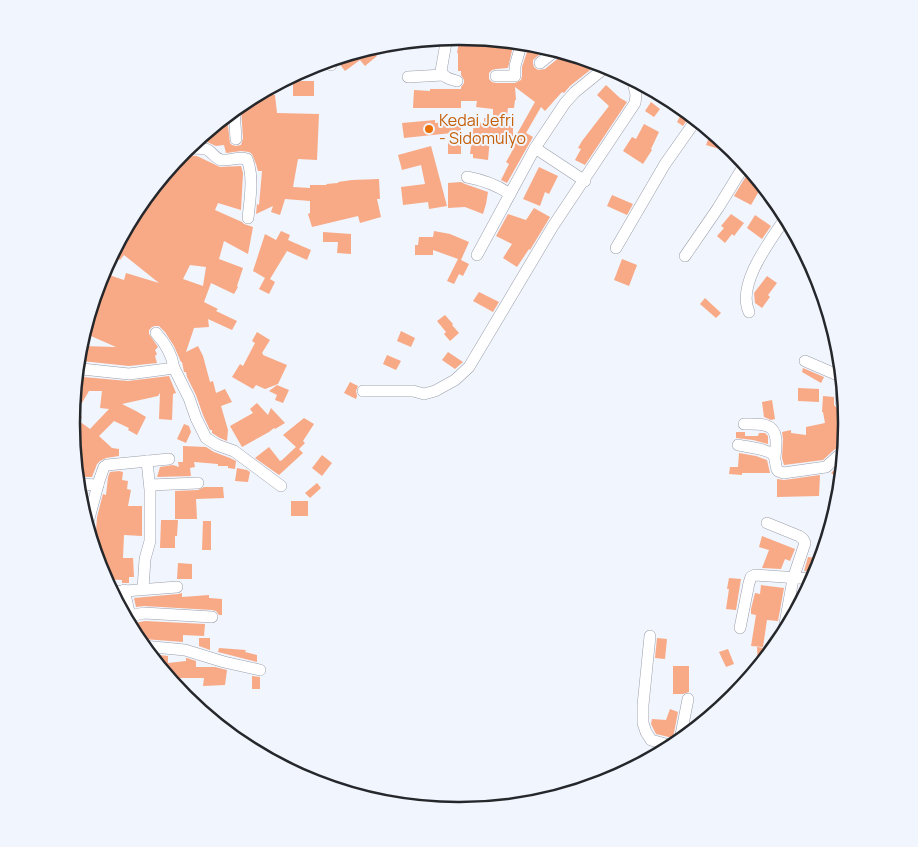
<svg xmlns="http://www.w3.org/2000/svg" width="918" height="847" viewBox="0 0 918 847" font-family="Manrope,sans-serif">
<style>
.building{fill:#f8a985;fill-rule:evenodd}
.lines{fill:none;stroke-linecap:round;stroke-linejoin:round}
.street-casing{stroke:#9b9faa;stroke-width:12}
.street{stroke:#fff;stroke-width:11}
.food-dot{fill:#e8710a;stroke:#f1f5fe;stroke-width:2}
.labels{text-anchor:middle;stroke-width:4;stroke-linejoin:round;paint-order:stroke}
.food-label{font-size:16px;fill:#c56008;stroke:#f1f5fe;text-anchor:start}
.rim{fill:none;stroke:#25272b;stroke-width:2.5}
</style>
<rect width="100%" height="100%" fill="#f1f5fe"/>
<g class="building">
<path d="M488,39L514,42L508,68L496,69L492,70L489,73V79L492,82L496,83H515L521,80L522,76V67L528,49L532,50V43L547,48L533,60V64L534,67L538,70L545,69L561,56L563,52L599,63L570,86L564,93L562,92L545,111L541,107L526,133L533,137L507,183L501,180L509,164L506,162L515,146L500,140L490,138L488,160L473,158V154H470L474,122L484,123V118L493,117V109L476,107L477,101H461V108H413L414,90L430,91V89H461V87L464,83V80L461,75V71H458V53H457L459,42L488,45ZM515,87L535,102L513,141V127L506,124L508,108H514L515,100H516Z"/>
<polygon points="371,48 377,56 365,66 360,60 345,71 335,58"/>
<rect x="293" y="81" width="21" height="15"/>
<polygon points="606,85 620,98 627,102 585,165 575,160 581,149 578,148 582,141 609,106 597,95"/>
<polygon points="268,89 269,95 275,95 277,113 319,114 317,160 298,159 293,187 310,188 310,185 327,185 326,184 338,183 338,182 352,180 379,179 380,199 377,199 381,217 360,223 358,216 312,227 308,214 310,213 310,201 285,199 280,215 271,212 273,206 256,214 257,204 259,205 262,171 258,171 256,164 252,154 249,152 241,151 226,153 224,145 216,146 207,142 196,141 204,135 215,133 214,126 224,118 227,118 230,143 232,145 236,146 241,145 243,138 241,109 250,109 250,102 253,102 252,97"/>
<polygon points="651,102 660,109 654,117 645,111"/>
<polygon points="683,111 690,115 683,126 677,122"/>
<polygon points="435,120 435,123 461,121 461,132 404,138 402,123"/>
<polygon points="644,124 659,132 651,149 652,150 643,164 623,151 632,137 636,139"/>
<polygon points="711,132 733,150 736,154 706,145"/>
<polygon points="461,138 461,154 448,154 448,142"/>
<polygon points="431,146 447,206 429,209 428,202 403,205 401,187 425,184 421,165 402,170 398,155"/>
<path d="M182,154L186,155L197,156L220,167L241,166L243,173L241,210L218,203L215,210L242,222L244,224L253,227L248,254L224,241L219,259L243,268L237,286L238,287L234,294L211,283L204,302L218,309L216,311L237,321L232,330L208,319L209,327L194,328L186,352L198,346L203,356L210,382L213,381L216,393L225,389L232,402L221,406L228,430L227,441L220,438L212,433V430H210L203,415L196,395L187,377L186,372H184L182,362H181L174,346L165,332L159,326H155L152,327L149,330V334L158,347L155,350L157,354L155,356L157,363L129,366L82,361V346L116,347L84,333L101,275L111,257L113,258L109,275L124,280L126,273L159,283L124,255L120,260L113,254L137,208ZM190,265L206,267L203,286L183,279Z"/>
<polygon points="539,167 558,176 549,194 545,192 540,206 523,199"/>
<polygon points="748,173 755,176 762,186 751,205 734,196"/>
<polygon points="461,182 465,184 488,192 486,204 483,214 465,207 448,208 448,183"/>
<polygon points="612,195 633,204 627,215 607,206"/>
<polygon points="534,208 550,217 530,250 529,249 517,267 503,258 512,244 496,236 508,214 526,220"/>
<polygon points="731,214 744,223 734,236 732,234 725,243 717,236 724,228 721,226"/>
<polygon points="755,215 771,226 762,239 747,228"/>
<polygon points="281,231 290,235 288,240 311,250 307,260 287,251 270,279 275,282 269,294 259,289 265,278 253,271 265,234 276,240"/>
<polygon points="434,231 450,234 469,242 461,260 469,264 463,276 459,274 454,284 447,281 458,259 433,250 433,255 415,255 415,245 418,245 419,237 433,237"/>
<polygon points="323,232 351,234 351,254 337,253 338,242 323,242"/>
<polygon points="622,259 637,265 629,286 614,280"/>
<polygon points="767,276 777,283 768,295 770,297 762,308 755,303 754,293"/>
<polygon points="479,292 499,302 493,312 473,301"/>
<polygon points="705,298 721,313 716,318 700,304"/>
<polygon points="445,315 453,324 452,325 459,333 450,341 444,334 446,332 437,321"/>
<polygon points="401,331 415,338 411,347 397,341"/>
<polygon points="257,332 270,340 262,353 263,354 263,355 287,365 278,384 265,389 256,385 253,389 232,377 240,364 243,366 255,343 252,341"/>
<polygon points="448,352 463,362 455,369 442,360"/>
<polygon points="387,355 401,361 396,370 383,364"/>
<polygon points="803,368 824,377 821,383 802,372"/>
<path d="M169,376L176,393L173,394L172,420L159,419L160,393L158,396L122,404L136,411L146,417L137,435L128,430L129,428L114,421L99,436L112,448L119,449V456L106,458L100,461L97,464L92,477H77L72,423L75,392L82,396L83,377L128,381ZM89,391H102L100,408L109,409L90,429L79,421L82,417L76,413Z"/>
<polygon points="350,382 358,386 356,391 357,396 356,399 344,393"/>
<polygon points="277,385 289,390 283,403 275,400 277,395 269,391"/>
<polygon points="798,388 819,389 819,402 798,401"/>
<polygon points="823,396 834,397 834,405 838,409 838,413 844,414 843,428 846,428 844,447 835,449 823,460 784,465 782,458 783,439 782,432 791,430 791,433 806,435 806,427 825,423 823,412 822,412"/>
<polygon points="772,400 775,419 771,420 764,417 762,402"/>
<polygon points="257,403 268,415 271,408 285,423 275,429 274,428 269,432 242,447 230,426 253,413 250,409"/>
<polygon points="304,418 314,424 303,441 305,443 299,449 303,453 279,475 255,458 269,447 280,461 282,460 296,447 283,435"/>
<polygon points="184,424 189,426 191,432 186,443 177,439"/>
<polygon points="736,432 745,432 745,436 758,436 759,433 765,433 768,436 768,444 753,440 736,438"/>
<polygon points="183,446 206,447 214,452 230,458 236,461 235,469 228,468 228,466 218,466 218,464 194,462 195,467 190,468 191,476 157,477 160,467 173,465 179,467 178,462 183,462"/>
<polygon points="739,453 756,456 767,460 770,473 742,473 742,475 729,474 730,467 738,467"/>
<polygon points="322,455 332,463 322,476 312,468"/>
<polygon points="842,462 841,480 831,473"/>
<polygon points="237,468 247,470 250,472 248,482 235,481"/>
<polygon points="119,471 123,472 122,480 128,481 127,489 131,490 128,506 142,506 142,536 124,535 123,558 133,558 134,577 129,577 129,583 122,583 122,580 105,579 101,571 93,545 95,545 97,517 103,494 106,495 108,477 110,472"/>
<polygon points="820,475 819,496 777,497 777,479 784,480"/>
<polygon points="317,483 321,488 310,498 305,493"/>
<polygon points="204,487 223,487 224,498 196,499 197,519 175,519 175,491 198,490"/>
<polygon points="78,492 88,492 83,512 79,499"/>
<rect x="291" y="501" width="17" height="15"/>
<polygon points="161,520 178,520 177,536 175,536 175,548 160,548"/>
<polygon points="203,521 211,521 211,550 202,550"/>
<polygon points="762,536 795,549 790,561 785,559 781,569 762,568 769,550 759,547"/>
<polygon points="808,557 816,558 815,572 804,571"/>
<polygon points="178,563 192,564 192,579 177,579"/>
<polygon points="729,578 741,579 736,610 726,609 729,589 727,589"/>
<polygon points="761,585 784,588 778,621 767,620 763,647 751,646 756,615 751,614 751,609 755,593 760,594"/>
<polygon points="182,593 182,597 209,595 209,598 222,599 222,615 219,615 216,611 212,610 144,606 136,607 134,598 178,594"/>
<polygon points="145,621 205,624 204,636 183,635 183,642 144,639 138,640 129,624"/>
<polygon points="199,638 210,638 210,650 199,646"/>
<polygon points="657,638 667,639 665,659 655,658"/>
<polygon points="757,647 772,649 758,666"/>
<polygon points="219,648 246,650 245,652 257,655 257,662 218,652"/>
<polygon points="728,649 734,664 726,667 719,652"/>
<polygon points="160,655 168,656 168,663 186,661 186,658 187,658 196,661 196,667 215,667 227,670 225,685 203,686 204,678 180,678 180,681 173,682 171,680 170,674 168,674 168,676 158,664 160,664"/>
<polygon points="673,666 689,666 689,692 683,694 673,694"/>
<polygon points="252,676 260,677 260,689 252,689"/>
<polygon points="670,709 678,712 673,738 656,734 651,724 652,719 666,720"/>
</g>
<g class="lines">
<defs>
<g id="street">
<path d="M447,37L441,71C444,78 450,79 457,81"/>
<polyline points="327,61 331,65"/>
<polyline points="540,63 556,50"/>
<polyline points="496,76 515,76 515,66 522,42"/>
<polyline points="408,77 443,75"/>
<polyline points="234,110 236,139"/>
<path d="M187,148C194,149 202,147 208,150C213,153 215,159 222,160C230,161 238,156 247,159C254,177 250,199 248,218"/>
<polyline points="535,148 585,181"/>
<path d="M467,177C483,180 497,185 510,194"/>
<polyline points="616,248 665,164 696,120"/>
<polyline points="477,255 535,148 565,103 575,92 607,66"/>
<polyline points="685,256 718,208 745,164"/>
<path d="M749,312C736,284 771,240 786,217"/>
<polyline points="805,361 842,377"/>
<path d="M77,367L82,369L129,374L174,368C172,354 165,343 156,333"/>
<polyline points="174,368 189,398 196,418 206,438 217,445 234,451 281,486"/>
<polyline points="363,391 413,391 424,394 435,391 455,380 469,367 553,226 635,103 636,95 633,82 634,80"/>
<polyline points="841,402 842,384"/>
<path d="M744,424C773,423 779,427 775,457"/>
<path d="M738,445C746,447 770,449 774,456C776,460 775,467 778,471L783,473L826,467L838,456L843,454"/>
<polyline points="78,484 98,485"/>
<polyline points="150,485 198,483"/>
<polyline points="767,523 799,536 803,539 805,543 793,579 783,635"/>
<polyline points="87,526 99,481 104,467 107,465 169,459"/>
<polyline points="143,589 145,559 150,541 150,490 147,461"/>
<polyline points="124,590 130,616"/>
<polyline points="112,592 177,587"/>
<polyline points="125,617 144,613 212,617"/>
<polyline points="740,628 749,583 751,577 755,575 813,579"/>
<polyline points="650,636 643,705 643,723 646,732 651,740 672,746"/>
<polyline points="143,646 185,650 224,662 260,670"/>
<polyline points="680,740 688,699"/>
</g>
</defs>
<use href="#street" class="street-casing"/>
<use href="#street" class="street"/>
</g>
<circle class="food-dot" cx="429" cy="129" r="5"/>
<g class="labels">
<g class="food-label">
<text x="439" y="126">Kedai Jefri<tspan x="439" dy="18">- Sidomulyo</tspan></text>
</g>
</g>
<path d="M0 0H918V847H0ZM458 45H460A378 378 0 0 1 838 423V424A378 378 0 0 1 460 802H458A378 378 0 0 1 80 424V423A378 378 0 0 1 458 45Z" fill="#f1f5fe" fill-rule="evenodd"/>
<path class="rim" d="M458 45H460A378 378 0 0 1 838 423V424A378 378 0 0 1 460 802H458A378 378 0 0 1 80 424V423A378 378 0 0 1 458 45Z"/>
</svg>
